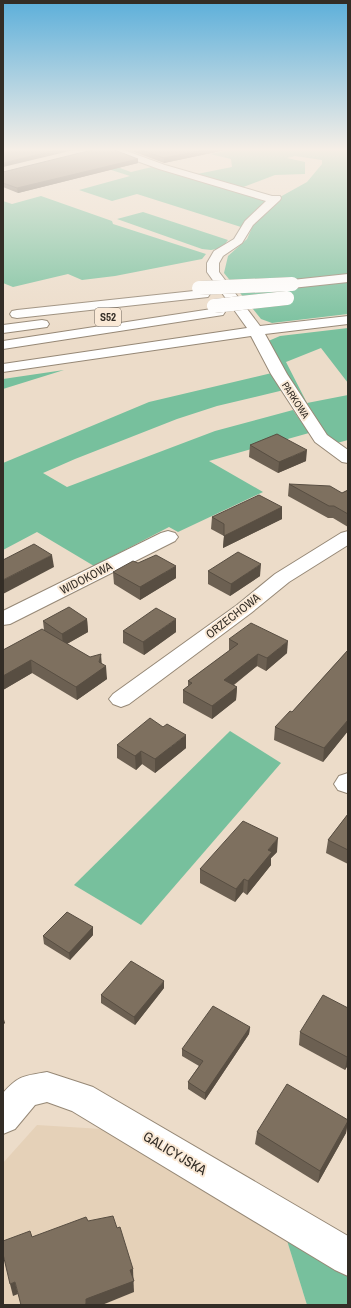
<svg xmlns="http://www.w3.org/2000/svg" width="351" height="1308" viewBox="0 0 351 1308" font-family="'Archivo Narrow',sans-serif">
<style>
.built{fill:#e5d1b8}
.green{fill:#77c09d}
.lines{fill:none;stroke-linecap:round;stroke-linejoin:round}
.minor-casing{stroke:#968876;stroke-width:2}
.highway-casing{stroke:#968876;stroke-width:2}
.minor{fill:#fff;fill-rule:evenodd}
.highway{fill:#fff;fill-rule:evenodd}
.highway-bridge-casing{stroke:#968876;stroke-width:14;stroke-linecap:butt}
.highway-bridge{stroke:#fff;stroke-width:14}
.wall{fill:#6c6052}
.shaded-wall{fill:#584e42}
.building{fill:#7e705f;stroke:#584e42}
.labels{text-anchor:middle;stroke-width:4;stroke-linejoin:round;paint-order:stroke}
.far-street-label{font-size:10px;fill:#332d26;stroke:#fae9d6}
.shield{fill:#fae9d6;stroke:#6f655b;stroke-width:1}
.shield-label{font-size:11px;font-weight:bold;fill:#332d26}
.street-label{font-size:12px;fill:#332d26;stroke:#fae9d6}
.near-street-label{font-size:14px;fill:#332d26;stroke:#fae9d6}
</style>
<rect width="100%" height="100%" fill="#ecdcc9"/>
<polygon class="built" points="37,1125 102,1129 285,1234 307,1305 3,1305 3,1163"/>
<g class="green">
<polygon points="235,149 348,149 348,314 272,323 261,319 224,273 228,256 247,239 254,223 280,197 307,182 322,164 322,160 295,156 287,158 305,162 305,174 275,175 238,189 192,175 232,167 231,159 210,154"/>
<polygon points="137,159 142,161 117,167 131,172 156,166 267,202 241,227 137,194 112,201 79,190 130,176 102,167"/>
<polygon points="41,196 112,221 113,224 206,254 202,259 115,276 82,280 68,274 13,287 3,283 3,201 12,204"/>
<polygon points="143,212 228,240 222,248 211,250 202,249 117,219"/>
<polygon points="348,328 348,383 321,348 286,362 307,403 348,395 348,440 337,443 327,435 307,403 278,366 266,342 280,336"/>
<polygon points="64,370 3,389 3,379"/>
<polygon points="276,372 284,390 217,406 177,419 75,459 43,473 67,487 215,431 293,410 309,433 209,461 263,492 178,532 169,527 94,566 37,532 3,550 3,463 149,402"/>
<polygon points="230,731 281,763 141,925 74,885"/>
<polygon points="285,1234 348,1272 348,1305 307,1305"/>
</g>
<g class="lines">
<defs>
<g id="minor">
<polygon points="107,149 121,149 165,165 272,196 280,196 281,198 280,200 253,225 242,243 223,256 219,263 219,272 260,326 348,316 348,324 265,334 287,374 327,435 348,450 348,463 342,462 315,442 271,374 251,336 3,372 3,364 247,328 207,272 207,263 214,251 234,239 245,221 266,201 159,169 109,151"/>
<polygon points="168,531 175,533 178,537 175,541 10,624 3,625 3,611 161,533"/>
<polygon points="348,531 348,545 289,582 251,613 129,704 121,707 113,704 109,699 113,694 237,605 275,574 341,533"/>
<polygon points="348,773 348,793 347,793 338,790 334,784 339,776"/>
<path d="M47,1072L93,1087L348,1236V1276L335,1270L72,1111L47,1102L35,1105L15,1129L3,1134V1093C19,1075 24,1076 47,1072Z"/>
</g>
<g id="highway">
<polygon points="348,274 348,282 292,288 287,287 286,284 287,281 292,280"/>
<polygon points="203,290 208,291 210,294 208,297 17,318 12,317 10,314 12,311 17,310"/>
<polygon points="218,308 223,309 225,312 223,315 3,349 3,341"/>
<polygon points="42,320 47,321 49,324 47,327 3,333 3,325"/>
</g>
</defs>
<use href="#minor" class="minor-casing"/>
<use href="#highway" class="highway-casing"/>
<use href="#minor" class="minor"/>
<use href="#highway" class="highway"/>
<defs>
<g id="highway-bridge">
<polyline points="199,288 292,284"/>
<polyline points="214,306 287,298"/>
</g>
</defs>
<use href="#highway-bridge" class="highway-bridge-casing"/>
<use href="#highway-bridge" class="highway-bridge"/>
</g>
<g class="wall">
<polygon points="126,149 230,149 164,163"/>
<polygon points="138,159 138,163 18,193 3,187 3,172"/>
<polygon points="250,445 306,461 278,473 249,457"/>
<polygon points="289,484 342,493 348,490 348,527 333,518 328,518 288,496"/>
<polygon points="282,507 282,519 223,548 224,536 211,529 212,517"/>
<polygon points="138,563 176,578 140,600 114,584 113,572"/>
<polygon points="208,571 260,576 230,596 208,584"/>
<polygon points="87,619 88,632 67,644 102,664 107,679 77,700 32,673 3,690 3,650 44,630 43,621"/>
<polygon points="123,631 176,632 144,655 123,643"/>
<polygon points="229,639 287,653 266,671 257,666 234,685 237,687 236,700 212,719 183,703 183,690 188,686 188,681 229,651"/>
<polygon points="348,650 348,731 323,762 274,740 275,727 292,712"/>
<polygon points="117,745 186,748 155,773 142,764 136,770 117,758"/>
<polygon points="348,814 348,864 326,853 328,840"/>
<polygon points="277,852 271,858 271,865 247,895 243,892 235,902 200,883 200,869"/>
<polygon points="93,927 93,935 70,960 44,944 43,936"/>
<polygon points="164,988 135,1025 101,1003 101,995"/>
<polygon points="348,1008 348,1065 345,1070 299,1045 300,1032"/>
<polygon points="250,1027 249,1034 205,1100 188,1089 188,1082 199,1066 182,1056 182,1049"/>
<polygon points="348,1120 346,1133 318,1183 255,1144 257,1132"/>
</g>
<g class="shaded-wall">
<polygon points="60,149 78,149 3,167 3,163"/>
<polygon points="209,149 230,149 164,163 164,158"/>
<polygon points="138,159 138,163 18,193 17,188"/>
<polygon points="307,450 306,461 278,473 279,462"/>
<polygon points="282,507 282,519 223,548 224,536"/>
<polygon points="52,555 54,567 3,594 3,580"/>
<polygon points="261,564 260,576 230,596 231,584"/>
<polygon points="176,566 176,578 140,600 140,587"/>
<polygon points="87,619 88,632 63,646 62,634"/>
<polygon points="176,619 176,632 144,655 143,642"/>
<polygon points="288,641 287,653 266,671 267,658"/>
<polygon points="101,654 102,667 106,666 107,679 77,700 76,687 99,662"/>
<polygon points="258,654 257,666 224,692 224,680"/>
<polygon points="31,660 32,673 3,690 3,676"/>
<polygon points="237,687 236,700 212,719 212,706"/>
<polygon points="348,720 348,731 323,762 324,748"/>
<polygon points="186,735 186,748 155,773 155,759"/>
<polygon points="141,751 142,764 136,770 135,756"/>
<polygon points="278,838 277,852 271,858 271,865 247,895 248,881 268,850"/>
<polygon points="244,879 243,892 235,902 236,889"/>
<polygon points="93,927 93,935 70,960 69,953"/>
<polygon points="164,981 164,988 135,1025 134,1017"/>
<polygon points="3,1016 5,1023 3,1025"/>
<polygon points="250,1027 249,1034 205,1100 205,1093"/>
<polygon points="348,1056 348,1065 345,1070 347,1057"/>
<polygon points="348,1121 346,1133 318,1183 320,1171"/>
<polygon points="133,1269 134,1292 102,1305 83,1305 86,1299 130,1270"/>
<polygon points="15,1282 18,1294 13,1296 10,1284"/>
</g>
<g class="building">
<polygon points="3,149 60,149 3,163"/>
<polygon points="96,149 112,149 138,159 17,188 3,183 3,172"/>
<polygon points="138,149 209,149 164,158"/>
<polygon points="277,434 307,450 279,462 250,445"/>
<polygon points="289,484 330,486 342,493 348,490 348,514 334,506 329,506"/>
<polygon points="259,495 282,507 224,536 224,524 212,517"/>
<polygon points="34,544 52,555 3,580 3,560"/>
<polygon points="238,552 261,564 231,584 208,571"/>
<polygon points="156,555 176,566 140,587 113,572 133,561 138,563"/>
<polygon points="69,607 87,619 62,634 43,621"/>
<polygon points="156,608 176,619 143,642 123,631"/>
<polygon points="251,623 288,641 267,658 258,654 224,680 237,687 212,706 183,690 192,683 188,681 238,644 229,639"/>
<polygon points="42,629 90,657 101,654 99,662 106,666 76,687 31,660 3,676 3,650"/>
<polygon points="348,650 348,720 324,748 275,727 290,711 292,712"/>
<polygon points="150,718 163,727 167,724 186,735 155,759 141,751 135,756 117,745"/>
<polygon points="348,814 348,850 328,840"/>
<polygon points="243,821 278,838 268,850 272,852 248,881 244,879 236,889 200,869"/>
<polygon points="67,912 93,927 69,953 43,936"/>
<polygon points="131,961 164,981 134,1017 101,995"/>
<polygon points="323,995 348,1008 348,1056 347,1057 300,1032"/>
<polygon points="213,1006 250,1027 205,1093 188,1082 203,1061 182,1049"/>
<polygon points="287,1084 348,1120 348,1121 320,1171 257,1132"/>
<polygon points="113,1216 117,1228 120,1227 133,1269 130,1270 134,1281 86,1299 86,1304 83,1305 21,1305 15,1282 10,1284 3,1254 3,1241 30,1231 32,1237 86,1217 88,1221"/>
</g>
<linearGradient id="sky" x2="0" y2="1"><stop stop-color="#5cafda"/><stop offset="0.45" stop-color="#f6efe7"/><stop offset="1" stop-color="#f6efe7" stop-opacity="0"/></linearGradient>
<rect width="351" height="332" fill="url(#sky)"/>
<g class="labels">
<g class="far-street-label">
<text transform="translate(296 400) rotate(57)" y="4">PARKOWA</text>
</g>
<rect class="shield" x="95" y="308" width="26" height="18" rx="3"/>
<g class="shield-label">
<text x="108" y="321">S52</text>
</g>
<g class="street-label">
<text transform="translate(86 578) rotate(-27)" y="4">WIDOKOWA</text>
<text transform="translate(233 616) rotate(-38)" y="4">ORZECHOWA</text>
</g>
<g class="near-street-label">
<text transform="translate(175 1153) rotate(31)" y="5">GALICYJSKA</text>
</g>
</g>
<rect width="351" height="1308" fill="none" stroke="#332d26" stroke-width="8"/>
</svg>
